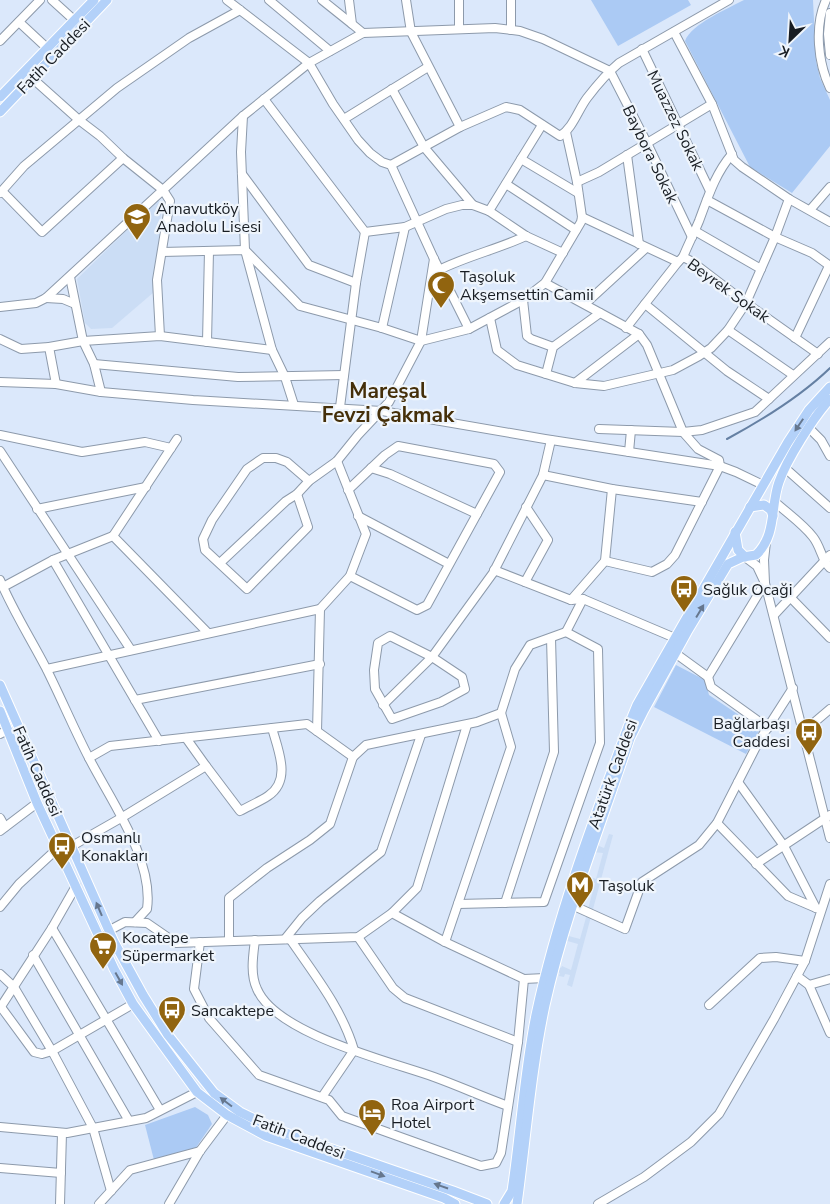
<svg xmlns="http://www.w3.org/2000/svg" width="830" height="1204" viewBox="0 0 830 1204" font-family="'Nunito Sans',sans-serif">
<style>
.built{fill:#cbddf5;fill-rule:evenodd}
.green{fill:#abcaf4}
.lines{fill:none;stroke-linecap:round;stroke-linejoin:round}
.stream{stroke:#6580a3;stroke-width:2}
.minor-casing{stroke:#8d9aab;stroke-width:10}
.major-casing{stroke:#fff;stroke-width:11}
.minor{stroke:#fff;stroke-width:8}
.major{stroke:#b3d1f9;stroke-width:9}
.oneway{fill:#66778e}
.labels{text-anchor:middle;stroke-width:4.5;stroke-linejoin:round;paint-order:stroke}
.street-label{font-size:16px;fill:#181d23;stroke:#eff5fc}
.poi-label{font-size:16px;fill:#181d23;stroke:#eff5fc;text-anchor:start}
.district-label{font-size:21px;font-weight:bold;fill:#452f09;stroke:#eff5fc}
</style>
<rect width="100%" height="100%" fill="#dbe8fb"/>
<g class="built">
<polygon points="157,201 161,201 162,203 154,292 112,328 91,329 85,323 77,279"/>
<path d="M590,828L594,829L590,844L594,845L595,842L599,843V846L604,848L609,834L613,835L572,987L567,985L570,975L565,974L564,977L559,976L560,973L555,971L553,981L548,980ZM589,849L593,850V852L603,853L596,879L582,874ZM580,880L595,883L588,909L579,905L578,906L574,905ZM572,910L577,911V913L587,914L580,939L565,935ZM564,940L578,944L571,970L562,966L561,968L557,966Z"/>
</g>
<g class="green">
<polygon points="591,0 688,0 691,5 618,46"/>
<path d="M744,0H813L816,61L820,78L830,100V146L792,193L750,167L685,41C691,24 729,8 744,0Z"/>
<polygon points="676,665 705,680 709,695 760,729 746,754 654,707"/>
<polygon points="195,1107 208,1115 212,1124 195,1149 154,1160 145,1125"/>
</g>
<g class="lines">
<path class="stream" d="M727,439C764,419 800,397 830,368"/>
<defs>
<g id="minor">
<polyline points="52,0 74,20"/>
<polyline points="227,0 309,63 333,104 358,140 370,153 382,162 391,165 434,259 469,329"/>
<polyline points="269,0 330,51"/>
<polyline points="322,0 352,24"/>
<polyline points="349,0 352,24 363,33"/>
<polyline points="406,0 411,32 460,127"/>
<path d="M826,0C814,26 818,63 830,88"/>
<polyline points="830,13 828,34 830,55"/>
<polyline points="19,22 47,48"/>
<polyline points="459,29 459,0"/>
<polyline points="511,30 511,0"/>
<polyline points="674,32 712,104 734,160 742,167 789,199 830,222"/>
<polyline points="0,41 40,0"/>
<polyline points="642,49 710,191"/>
<polyline points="32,78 79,120 100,136 123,158 163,190 170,201 157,280 160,336"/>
<polyline points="392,89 424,147 473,205"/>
<polyline points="264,99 365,232 405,227 446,209 462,205 473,205 489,211 526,236 563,253"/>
<polyline points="243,116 241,152 245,250 272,350 285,377 294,405"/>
<polyline points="344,119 428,67"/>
<polyline points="627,155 639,244"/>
<polyline points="521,159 578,193"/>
<path d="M391,165L460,127L506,107L520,110L560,136C573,128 578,110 587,98C597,85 607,73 619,63L729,0"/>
<polyline points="242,174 309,265 356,283"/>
<polyline points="577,182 599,172 712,104"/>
<polyline points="506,184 576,230"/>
<polyline points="2,191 42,232 123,158"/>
<polyline points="0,193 24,166 117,88 189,38 240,10"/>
<polyline points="707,200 775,237 812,253 830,266"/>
<polyline points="810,210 830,187"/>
<polyline points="489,211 542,125"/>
<polyline points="582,217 678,262 683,257 691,261 746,303 818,354"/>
<polyline points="695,231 761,269"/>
<polyline points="162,252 245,250 300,306 382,328 421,341 469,329 523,300 545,283 581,222 582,217 577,182 566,132"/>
<path d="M683,257C688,245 694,233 699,221C708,197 715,174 732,154"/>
<path d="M439,270C467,256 498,249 526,236"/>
<polyline points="70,277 83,341 94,364 101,392"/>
<polyline points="545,283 639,334 647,345 683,432 698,449 719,460 720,466 675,555 667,564 652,572 605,561"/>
<polyline points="46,298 63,299 75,304"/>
<polyline points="523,300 527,336 531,339 553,347"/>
<polyline points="585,304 646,248"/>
<polyline points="645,304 727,371 769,399"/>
<polyline points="0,307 36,303 46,298 243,116 309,63 363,33 495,28 520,31 543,39 610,71 647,143 692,237"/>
<polyline points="490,318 497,350 517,365 575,383 604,386 673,370 699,356 711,348 728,330 746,303 775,237 789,199"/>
<polyline points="382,328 405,227"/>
<polyline points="626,328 678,262"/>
<polyline points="728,330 793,375"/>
<polyline points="795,338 829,266"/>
<polyline points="0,339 21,349 49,347 83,341 160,336 272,350"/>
<polyline points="207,342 209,251"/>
<polyline points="49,347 56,384"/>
<polyline points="94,364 238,377 344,375"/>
<polyline points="546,374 553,347 600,313"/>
<polyline points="0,382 56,384 101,392 193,400 382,411 545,439 720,466 736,472 763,485"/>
<polyline points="575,383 639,334"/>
<polyline points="340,407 356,283 365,232"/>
<polyline points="809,428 821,440 830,456"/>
<polyline points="599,429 683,432 702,430 755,412 830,342"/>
<polyline points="0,435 82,452 145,442 171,448"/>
<polyline points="0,451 131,650"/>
<polyline points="629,452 631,430"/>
<polyline points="371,468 390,474 477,514"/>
<polyline points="785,468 830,508"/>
<polyline points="543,475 612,489 702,502"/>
<polyline points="348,490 385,455 398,446 494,464 500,472 427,605 417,610 350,576"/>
<polyline points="297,494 308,527 247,589 205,550 203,539 212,520 247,469 263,458 276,458 287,462 309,481"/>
<path d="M775,502C787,513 803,524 813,537C821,547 821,559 830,568"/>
<polyline points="37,509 146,487"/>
<polyline points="358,516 449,564"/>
<polyline points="113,536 177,439"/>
<polyline points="745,557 757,566 765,583 830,838"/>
<polyline points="53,560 159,741"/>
<polyline points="220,563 286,501 297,494 309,481 337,461 358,435 389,402 421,341 434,259"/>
<polyline points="494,570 571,600 583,599 675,638"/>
<path d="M0,580C13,611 31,639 46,668C61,698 74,729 89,758C111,801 154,860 147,909L135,922"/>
<polyline points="525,582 548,540 526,507"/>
<polyline points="3,587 53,560 113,536 208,633"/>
<polyline points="791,598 830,638"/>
<polyline points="571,600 605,561 612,489"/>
<polyline points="774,615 830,555"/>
<polyline points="566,632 583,599"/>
<polygon points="390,636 432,657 462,677 465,689 441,702 392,719 375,689 374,670 378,643"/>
<polyline points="675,653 708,677 711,687 768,728"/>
<polyline points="47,669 320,609"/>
<polyline points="708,677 765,583 764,560 766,542"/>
<polyline points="135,700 320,664"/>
<polyline points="383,705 432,657 493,573 543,475 551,440"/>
<polyline points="317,731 320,609 350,576 366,534 337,461"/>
<polyline points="803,732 830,709"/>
<polyline points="0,734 8,730"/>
<path d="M186,738L206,766L240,811C249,806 259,802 268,796C292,780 278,750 272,728"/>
<polyline points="89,758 110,746 307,724 353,757 366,745 477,722 501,713 515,669 530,645 566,632 598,649 600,743 544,902 458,904"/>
<polyline points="738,782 784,846 816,908"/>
<polyline points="0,818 5,827"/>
<polyline points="717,823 788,896 816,908"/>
<polyline points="0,831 37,803"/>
<polyline points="72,846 121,818 206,766"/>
<polyline points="756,864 830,815"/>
<polyline points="505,903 554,752 551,638"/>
<polyline points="574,906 625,929 642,882 699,845 717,823 759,741 793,688"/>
<polyline points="0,907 19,884 58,848"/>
<polyline points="392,913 417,888 467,725"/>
<polyline points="52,928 160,1110"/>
<polyline points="108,931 125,922 147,923 176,943 358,937 392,913 445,942 524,979 545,978 549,980"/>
<polyline points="358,937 393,988 405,998 518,1042"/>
<polyline points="285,939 302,918 320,901 381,852 421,735"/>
<path d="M290,939C314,974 342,1009 354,1050L322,1097"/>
<path d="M255,940C253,956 250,974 257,989C276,1034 389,1061 434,1077C459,1086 483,1097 508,1106"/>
<polyline points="229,941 229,898 267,868 310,840 330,824 353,757"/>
<polyline points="200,942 194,989 209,1018 259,1075 329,1100 342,1116 481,1166 496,1163 501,1153 518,1042 524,979"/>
<polyline points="445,942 511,747 501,713"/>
<polyline points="33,955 129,1121"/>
<polyline points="0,974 14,987 52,1051 93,1128 111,1191"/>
<polyline points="797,976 809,985 830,1033"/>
<polyline points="809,985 830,979"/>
<polyline points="709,1005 760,958 776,957 805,961"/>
<polyline points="1,1007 34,1052 42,1054 52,1051 133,1004"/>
<polyline points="0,1008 52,928 76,886"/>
<polyline points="0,1127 67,1133 146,1118 197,1092"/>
<polyline points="0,1168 61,1173"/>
<polyline points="60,1204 62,1133"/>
<polyline points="99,1204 130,1170 200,1151"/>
<polyline points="169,1204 200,1151 227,1115"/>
<polyline points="598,1204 644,1177 691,1142 719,1114 774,1019 805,961 830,884"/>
</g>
<g id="major">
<polyline points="0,97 94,0"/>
<polyline points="0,112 107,0"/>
<polyline points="750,507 764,505 771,510 773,516"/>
<polyline points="735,532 738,550 745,557"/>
<polyline points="0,685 114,942 143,995 168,1035 214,1093 240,1112 277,1130 453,1191 487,1204"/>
<polyline points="0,711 37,803 114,969 133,1004 197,1092 227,1115 266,1136 444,1198 455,1204"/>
<path d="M504,1204L512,1191C521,1132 524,1073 536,1015C557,916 593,821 628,727L637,705L682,626L788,442L809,410L830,387"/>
<path d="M517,1204C526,1138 531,1071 545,1005C565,915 601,825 630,738L644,710L687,632L728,564L743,557L756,555C777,535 770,507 779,482C787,459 813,418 830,399"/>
</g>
</defs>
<use href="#minor" class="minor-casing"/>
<use href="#major" class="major-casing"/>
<use href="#minor" class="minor"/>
<use href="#major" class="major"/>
</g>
<defs><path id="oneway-solid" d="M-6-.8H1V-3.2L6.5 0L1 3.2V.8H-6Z" transform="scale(1.25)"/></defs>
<g class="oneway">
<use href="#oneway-solid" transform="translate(799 425) rotate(124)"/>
<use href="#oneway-solid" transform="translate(700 611) rotate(-59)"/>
<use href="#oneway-solid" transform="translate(99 909) rotate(-113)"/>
<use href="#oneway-solid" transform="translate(119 979) rotate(61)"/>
<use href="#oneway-solid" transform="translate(226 1102) rotate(-143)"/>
<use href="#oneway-solid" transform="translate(378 1174) rotate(20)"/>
<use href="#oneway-solid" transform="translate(441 1186) rotate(-161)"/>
</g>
<defs>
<symbol id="school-pin" viewBox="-11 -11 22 30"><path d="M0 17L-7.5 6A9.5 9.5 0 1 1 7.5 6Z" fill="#91640f" stroke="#eff5fc"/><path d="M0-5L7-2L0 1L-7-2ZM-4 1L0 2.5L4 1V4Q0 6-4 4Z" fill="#fff"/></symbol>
<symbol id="mosque-pin" viewBox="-11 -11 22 30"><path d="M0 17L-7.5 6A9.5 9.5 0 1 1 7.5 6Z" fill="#91640f" stroke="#eff5fc"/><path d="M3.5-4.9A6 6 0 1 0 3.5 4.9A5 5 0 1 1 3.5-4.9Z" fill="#fff"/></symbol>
<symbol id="bus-pin" viewBox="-11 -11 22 30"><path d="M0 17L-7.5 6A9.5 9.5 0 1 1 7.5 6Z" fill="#91640f" stroke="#eff5fc"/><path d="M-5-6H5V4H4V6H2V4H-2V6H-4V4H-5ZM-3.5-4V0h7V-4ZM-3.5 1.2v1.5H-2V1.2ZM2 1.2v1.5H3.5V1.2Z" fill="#fff"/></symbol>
<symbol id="metro-pin" viewBox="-11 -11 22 30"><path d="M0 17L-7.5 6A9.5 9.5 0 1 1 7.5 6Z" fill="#91640f" stroke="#eff5fc"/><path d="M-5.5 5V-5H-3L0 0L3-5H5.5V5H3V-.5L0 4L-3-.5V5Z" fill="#fff"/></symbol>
<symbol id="supermarket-pin" viewBox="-11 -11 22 30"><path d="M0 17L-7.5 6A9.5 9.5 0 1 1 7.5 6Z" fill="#91640f" stroke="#eff5fc"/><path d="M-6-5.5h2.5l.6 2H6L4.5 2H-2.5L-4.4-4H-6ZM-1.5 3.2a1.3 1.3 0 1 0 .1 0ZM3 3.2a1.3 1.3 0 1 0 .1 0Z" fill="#fff"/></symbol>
<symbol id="hotel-pin" viewBox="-11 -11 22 30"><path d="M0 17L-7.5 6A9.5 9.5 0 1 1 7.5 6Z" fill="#91640f" stroke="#eff5fc"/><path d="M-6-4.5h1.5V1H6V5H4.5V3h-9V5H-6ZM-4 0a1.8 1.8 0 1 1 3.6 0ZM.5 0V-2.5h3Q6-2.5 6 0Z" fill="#fff"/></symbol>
</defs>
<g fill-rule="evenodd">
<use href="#school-pin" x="121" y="201" width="32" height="43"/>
<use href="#mosque-pin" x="425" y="269" width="32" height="43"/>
<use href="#bus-pin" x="668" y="573" width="32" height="43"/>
<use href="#bus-pin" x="793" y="716" width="32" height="43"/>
<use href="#bus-pin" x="46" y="830" width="32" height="43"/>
<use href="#metro-pin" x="564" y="869" width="32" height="43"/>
<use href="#supermarket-pin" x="87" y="930" width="32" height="43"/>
<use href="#bus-pin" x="156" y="994" width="32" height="43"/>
<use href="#hotel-pin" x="356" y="1097" width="32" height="43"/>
</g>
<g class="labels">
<g class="street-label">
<text transform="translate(53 56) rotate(-46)" y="6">Fatih Caddesi</text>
<text transform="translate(676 120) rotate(64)" y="6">Muazzez Sokak</text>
<text transform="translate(651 154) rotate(64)" y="6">Baybora Sokak</text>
<text transform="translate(729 290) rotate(36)" y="6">Beyrek Sokak</text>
<text transform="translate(38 771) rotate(66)" y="6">Fatih Caddesi</text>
<text transform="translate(612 774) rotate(-70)" y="6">Atatürk Caddesi</text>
<text transform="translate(299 1136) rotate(21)" y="6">Fatih Caddesi</text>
</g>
<g class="poi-label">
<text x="156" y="214">Arnavutköy<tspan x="156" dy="18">Anadolu Lisesi</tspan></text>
<text x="460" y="282">Taşoluk<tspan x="460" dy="18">Akşemsettin Camii</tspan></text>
<text x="703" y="595">Sağlık Ocaği</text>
<text x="790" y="729" text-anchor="end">Bağlarbaşı<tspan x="790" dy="18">Caddesi</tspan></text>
<text x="81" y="843">Osmanlı<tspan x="81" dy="18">Konakları</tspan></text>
<text x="599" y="891">Taşoluk</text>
<text x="122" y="943">Kocatepe<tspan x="122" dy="18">Süpermarket</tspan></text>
<text x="191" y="1016">Sancaktepe</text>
<text x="391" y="1110">Roa Airport<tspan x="391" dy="18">Hotel</tspan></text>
</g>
<g class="district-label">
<text x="388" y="398">Mareşal<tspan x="388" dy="24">Fevzi Çakmak</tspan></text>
</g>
</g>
<g transform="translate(790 40) rotate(205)" stroke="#eff5fc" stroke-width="4" paint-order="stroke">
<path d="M0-4L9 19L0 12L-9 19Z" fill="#181d23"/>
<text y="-8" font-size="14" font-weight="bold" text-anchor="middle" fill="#181d23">K</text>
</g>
</svg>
